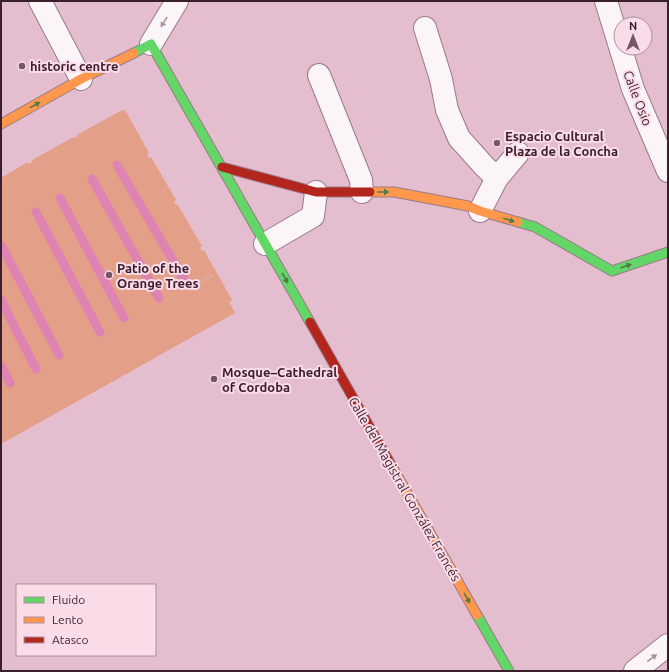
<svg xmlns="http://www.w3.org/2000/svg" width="669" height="672" viewBox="0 0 669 672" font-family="Ubuntu,sans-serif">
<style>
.green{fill:#e39f87}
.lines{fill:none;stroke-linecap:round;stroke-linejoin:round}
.stream{stroke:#df84b2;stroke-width:9}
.street-casing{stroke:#997b89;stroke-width:24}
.fast-casing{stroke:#997b89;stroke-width:11}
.slow-casing{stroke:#997b89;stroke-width:11}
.jam-casing{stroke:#997b89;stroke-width:11}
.path{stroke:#d0c5ca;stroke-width:2.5;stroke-dasharray:1 3;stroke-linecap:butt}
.street{stroke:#fbf5f8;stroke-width:22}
.fast{stroke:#63d668;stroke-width:9}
.slow{stroke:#ff974d;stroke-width:9}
.jam{stroke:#b3261e;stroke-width:9}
.oneway{fill:#a4949c}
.oneway2{fill:#4e7a4a}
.poi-dot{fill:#755664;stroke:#fadce9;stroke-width:1.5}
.labels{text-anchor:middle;stroke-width:4;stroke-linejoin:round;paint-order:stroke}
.poi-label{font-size:13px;font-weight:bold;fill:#391e2b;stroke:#fadce9;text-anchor:start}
.street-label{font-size:13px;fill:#391e2b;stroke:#fadce9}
</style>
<rect width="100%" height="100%" fill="#e4bdce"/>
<polygon class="green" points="122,110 123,111 125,110 149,153 147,154 149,158 151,157 176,200 174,202 176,205 178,204 179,207 202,246 200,248 202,251 204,250 205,252 232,300 229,302 235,313 1,444 1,178 28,162 29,164 32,162 32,161 34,159 72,138 74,137 75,138 78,136 77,135"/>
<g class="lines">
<g class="stream">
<polyline points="117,165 186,283"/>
<polyline points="92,179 159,298"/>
<polyline points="60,198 124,318"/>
<polyline points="36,212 100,332"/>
<polyline points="1,245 59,355"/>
<polyline points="1,300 36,369"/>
<polyline points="1,366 10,383"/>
</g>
<defs>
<g id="street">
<polyline points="40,1 81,79"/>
<polyline points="606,1 633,89 668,171"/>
<polyline points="425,28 441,79 447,110 459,138 485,167 497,178"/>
<polyline points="151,44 177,1"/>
<polyline points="319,75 361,180 362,192"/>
<polyline points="480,211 497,178 518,153"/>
<polyline points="265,244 313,216 316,192"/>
<polyline points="635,671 668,645"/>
</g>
<g id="fast">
<polyline points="134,53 151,44 310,322"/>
<polyline points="518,222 535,227 612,271 668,252"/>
<polyline points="477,615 509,671"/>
</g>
<g id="slow">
<polyline points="1,124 81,79 134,53"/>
<polyline points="370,192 394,192 468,206 480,211 518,222"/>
<polyline points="390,463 477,615"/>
</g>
<g id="jam">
<polyline points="222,167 316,192 370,192"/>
<polyline points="310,322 390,463"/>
</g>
</defs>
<use href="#street" class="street-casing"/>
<use href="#fast" class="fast-casing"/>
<use href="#slow" class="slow-casing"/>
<use href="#jam" class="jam-casing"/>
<g class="path">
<polyline points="638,19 659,1"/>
<polyline points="197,284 213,275"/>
</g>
<use href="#street" class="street"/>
<use href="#fast" class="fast"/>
<use href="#slow" class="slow"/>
<use href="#jam" class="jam"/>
</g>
<defs><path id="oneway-solid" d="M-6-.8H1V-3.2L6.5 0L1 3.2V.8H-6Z"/></defs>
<g class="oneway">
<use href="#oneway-solid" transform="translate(164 22) rotate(122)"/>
<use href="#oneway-solid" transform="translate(652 658) rotate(-38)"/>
</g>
<g class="oneway2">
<use href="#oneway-solid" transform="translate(35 105) rotate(-29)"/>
<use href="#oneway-solid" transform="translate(383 192)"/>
<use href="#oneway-solid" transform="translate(509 220) rotate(17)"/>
<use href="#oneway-solid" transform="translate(626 266) rotate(-19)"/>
<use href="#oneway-solid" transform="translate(285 278) rotate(60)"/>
<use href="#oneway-solid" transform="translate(467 598) rotate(60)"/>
</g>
<g class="poi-dot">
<circle cx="22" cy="66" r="4"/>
<circle cx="497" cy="143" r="4"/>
<circle cx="109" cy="275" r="4"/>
<circle cx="214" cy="379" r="4"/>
</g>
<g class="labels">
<g class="poi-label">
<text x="30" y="71">historic centre</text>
<text x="505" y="141">Espacio Cultural<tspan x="505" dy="15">Plaza de la Concha</tspan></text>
<text x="117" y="273">Patio of the<tspan x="117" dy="15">Orange Trees</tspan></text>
<text x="222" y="377">Mosque–Cathedral<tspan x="222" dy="15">of Cordoba</tspan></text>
</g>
<g class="street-label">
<text transform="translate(638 98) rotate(69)" y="5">Calle Osio</text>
<text transform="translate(405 489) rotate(60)" y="5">Calle del Magistral González Francés</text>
</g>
</g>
<rect width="669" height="672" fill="none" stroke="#391e2b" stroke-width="4"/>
<rect x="16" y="584" width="140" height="72" fill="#fadce9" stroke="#ad909d"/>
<rect x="24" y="597" width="20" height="6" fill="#63d668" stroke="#ad909d"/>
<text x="52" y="604" font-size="12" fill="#391e2b">Fluido</text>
<rect x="24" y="617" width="20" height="6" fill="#ff974d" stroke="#ad909d"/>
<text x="52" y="624" font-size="12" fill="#391e2b">Lento</text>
<rect x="24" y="637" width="20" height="6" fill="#b3261e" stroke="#ad909d"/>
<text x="52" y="644" font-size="12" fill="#391e2b">Atasco</text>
<g transform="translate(633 36)"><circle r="19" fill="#fadce9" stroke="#ad909d"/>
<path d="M0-3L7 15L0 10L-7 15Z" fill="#755664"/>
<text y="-6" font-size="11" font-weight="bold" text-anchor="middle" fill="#391e2b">N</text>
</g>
</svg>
